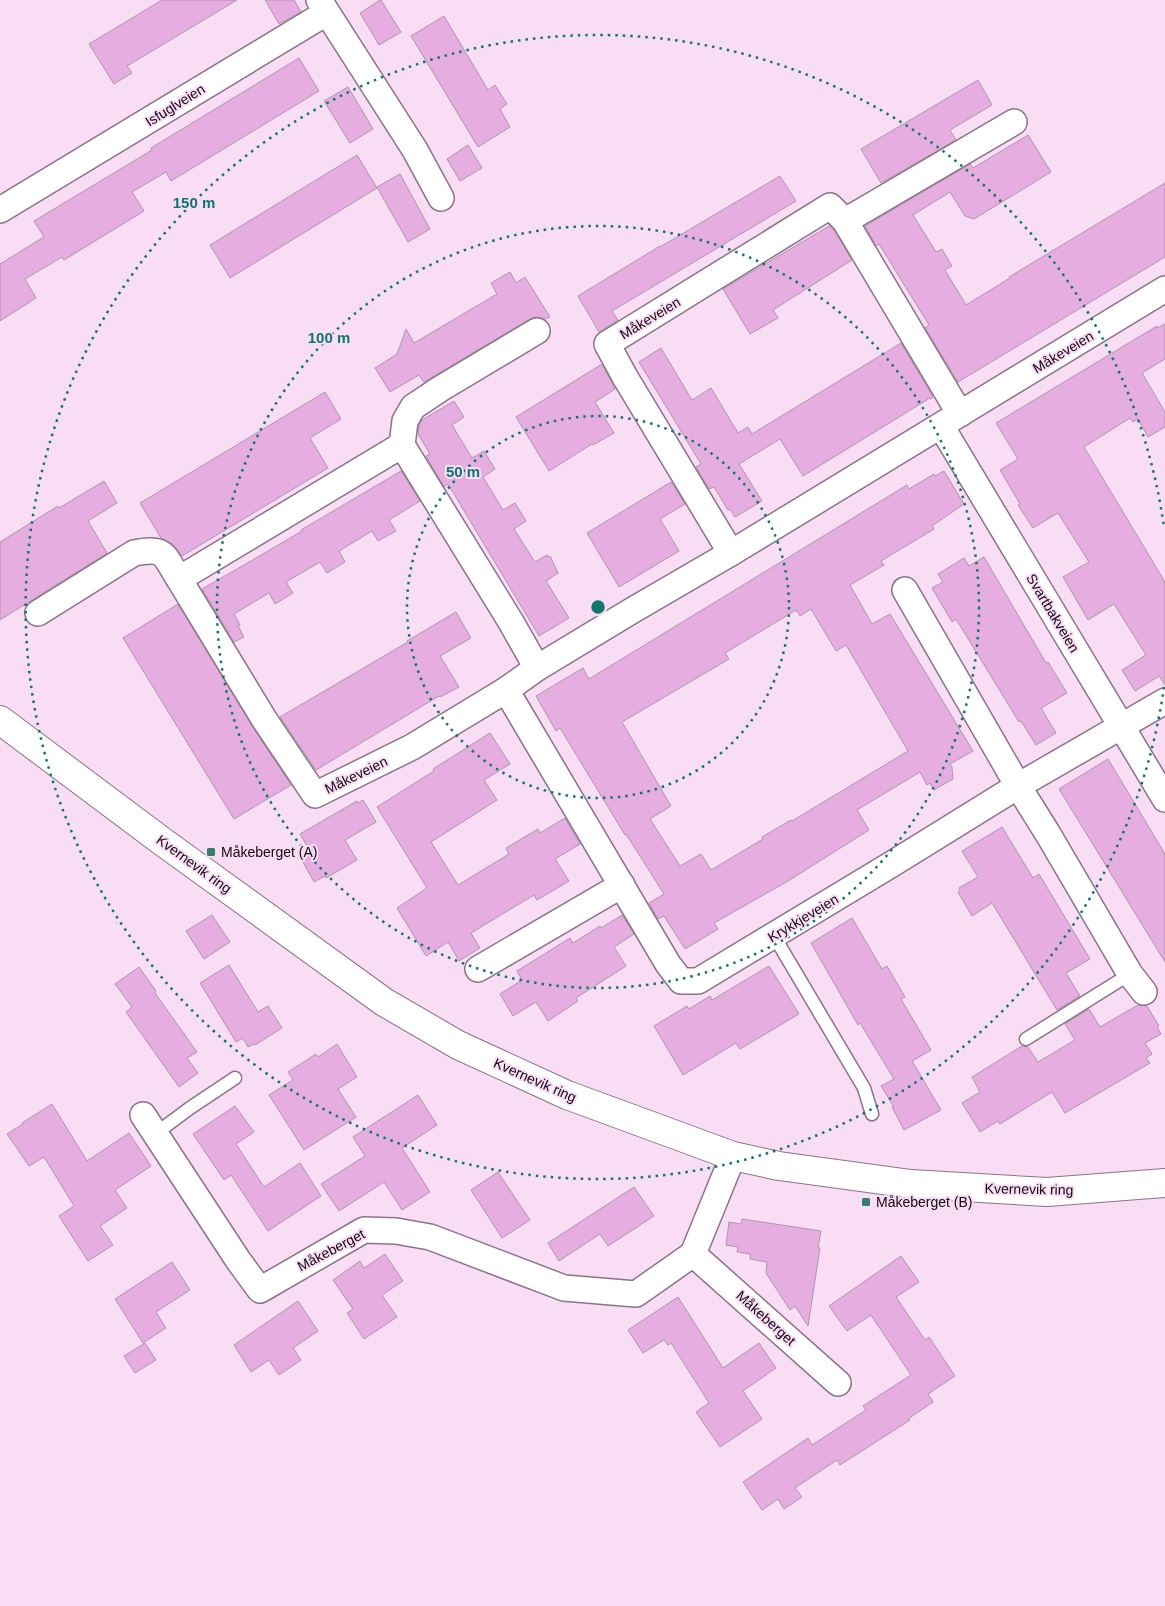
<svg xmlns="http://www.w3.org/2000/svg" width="1165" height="1606" viewBox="0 0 1165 1606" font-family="Helvetica,sans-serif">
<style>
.building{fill:#e6aee0;stroke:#ae95ab;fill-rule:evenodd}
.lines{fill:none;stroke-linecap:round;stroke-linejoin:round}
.lane-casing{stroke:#8b7388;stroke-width:15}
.street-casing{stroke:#8b7388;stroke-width:28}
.secondary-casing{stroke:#8b7388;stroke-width:30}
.lane{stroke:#fff;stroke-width:12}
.street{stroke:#fff;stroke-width:25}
.secondary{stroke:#fff;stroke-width:28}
.ring{fill:none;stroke:#0f766e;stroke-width:2.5;stroke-dasharray:2.5 5}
.poi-dot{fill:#387c6f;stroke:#f8ddf5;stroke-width:2}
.labels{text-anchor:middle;stroke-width:4;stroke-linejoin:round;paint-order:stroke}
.street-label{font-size:14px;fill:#120911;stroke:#f8ddf5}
.poi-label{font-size:14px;fill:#120911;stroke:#f8ddf5;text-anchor:start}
.centre{fill:#0f766e;stroke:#f8ddf5;stroke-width:2.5}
.ring-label{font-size:15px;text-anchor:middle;font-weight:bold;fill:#0f766e;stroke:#f8ddf5;stroke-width:4;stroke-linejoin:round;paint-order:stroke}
</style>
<rect width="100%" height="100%" fill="#f8ddf5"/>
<g class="building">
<polygon points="162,0 237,0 127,66 132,73 114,84 89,44"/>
<polygon points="265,0 294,0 301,12 279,24"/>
<polygon points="380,0 381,0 401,32 379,45 360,13"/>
<polygon points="444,16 488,90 495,85 507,104 500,109 510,127 478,147 411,36"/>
<polygon points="299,58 319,91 171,181 166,172 132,192 144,211 64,260 62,257 25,279 36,298 0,321 0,264 44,237 34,221 152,150 151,148"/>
<polygon points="978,80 992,105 950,130 956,140 881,183 861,149"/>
<polygon points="348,87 373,129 350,143 324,101"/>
<polygon points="1028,135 1051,172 974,219 965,216 950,192 913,215 936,252 942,249 952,266 945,270 966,305 1010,278 1009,277 1165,183 1165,257 958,382 925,328 929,325 879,244 876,246 865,226 970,164 973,168"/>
<polygon points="468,145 482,168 460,181 447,159"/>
<polygon points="357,155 377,188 230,278 210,245"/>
<polygon points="400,174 430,229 408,242 377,187"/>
<polygon points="780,176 796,201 612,311 618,320 599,332 578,296 660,246 660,247"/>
<polygon points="829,226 834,230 852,260 773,310 778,318 750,334 723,289"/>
<polygon points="510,272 516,283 525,277 550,317 545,319 537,317 530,319 424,382 419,375 390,392 375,368 397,354 406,329 414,343 497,294 491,283"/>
<polygon points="1165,324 1165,359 1142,373 1165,412 1165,427 1148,437 1138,419 1133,422 1130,418 1084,447 1165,582 1165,685 1159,676 1135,691 1122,670 1146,655 1114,604 1088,620 1063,577 1089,562 1058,513 1033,528 1018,505 1020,504 1000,470 1018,459 996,423 1157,326 1157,328"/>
<polygon points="901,343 933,397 931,399 930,398 803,476 780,439 739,464 762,501 735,517 730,509 728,510 714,487 709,489 696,467 701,464 639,362 661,348 692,400 711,388 738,433 748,427 752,434"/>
<polygon points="602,364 615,389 595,402 614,433 593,445 592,444 549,471 516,417"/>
<polygon points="325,392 341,419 310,438 328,468 182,556 173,544 161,538 140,503"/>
<polygon points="454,401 464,417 452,425 472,458 484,451 495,469 483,477 503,510 515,503 526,521 514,529 535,562 547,555 548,557 550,556 558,573 546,581 569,618 539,636 448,484 444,487 426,456 430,454 418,434 419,426 422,420"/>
<polygon points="401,471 420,501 389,520 396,531 378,541 372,531 339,551 345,562 327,573 320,562 286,582 293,593 275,604 269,593 234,614 240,625 238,626 244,637 234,642 202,589 244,565 302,531 301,530"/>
<path d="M944,471L964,504L932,526L934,529L881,561L884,565L850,585L872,624L890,614L973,751L950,764L952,767L953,779L934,790L930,783L927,785L920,772L857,810L869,830L788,881L714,923L718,929L685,949L664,916L658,919L649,903L664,894L626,834L625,835L560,728L556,731L536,696L583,668L589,679L907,485L909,489L934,474L935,476ZM811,609L836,651L846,645L908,751L792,821L791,820L762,837L763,839L711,870L701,854L680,866L650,819L671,806L622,722L729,659L725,653L796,610L800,616Z"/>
<polygon points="104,481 117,503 88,521 107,553 0,620 0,542 58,506 59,508"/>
<polygon points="671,482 685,504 660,519 679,551 619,587 587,533"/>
<polygon points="984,557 1046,663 1048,662 1067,693 1041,708 1056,733 1036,745 1021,721 1019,722 956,619 952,622 932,588 943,582 938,574 964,558 969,566"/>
<polygon points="178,604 252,726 291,785 234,819 123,638"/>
<polygon points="456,612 471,638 440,656 459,687 440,697 439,696 316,770 280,717 408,642 407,641"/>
<polygon points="490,733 510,764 484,780 497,800 431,842 458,885 509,854 506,848 538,829 540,833 565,818 580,844 555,859 569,881 537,900 534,895 471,933 480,948 459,961 448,942 426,956 397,908 427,888 377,807 434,771 433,769"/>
<polygon points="1108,759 1165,854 1165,962 1059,789"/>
<polygon points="363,800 376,822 345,840 357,860 326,878 325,876 314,882 300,857 310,851 300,834 357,801 358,803"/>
<polygon points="1002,827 1033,878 1039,874 1090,959 1066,973 1080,996 1057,1010 992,903 972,916 958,892 960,890 959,888 978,877 962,851"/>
<polygon points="212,915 230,942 204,959 186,931"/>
<polygon points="622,915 634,934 614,947 626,966 576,998 578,1001 548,1021 536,1002 513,1016 500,994 522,980 517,971 570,938 573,943 600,926 601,928"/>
<polygon points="852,918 882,969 887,966 905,997 901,999 931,1050 912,1061 941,1110 904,1130 892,1107 894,1107 881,1086 894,1079 860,1023 858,1025 811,943"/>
<polygon points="229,965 258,1012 268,1006 282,1028 255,1045 254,1044 248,1047 243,1038 236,1042 200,983"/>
<polygon points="769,966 799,1014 740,1049 736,1043 683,1075 654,1026 687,1006 689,1009 710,996 712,1000"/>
<polygon points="139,967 156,991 155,993 197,1052 187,1058 198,1073 179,1087 126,1012 132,1007 115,984"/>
<polygon points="1138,1005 1147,1006 1159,1026 1157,1027 1161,1034 1145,1043 1152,1054 1146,1058 1150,1063 1065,1113 1052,1092 1000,1124 998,1121 980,1132 962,1103 980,1092 972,1077 1022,1046 1028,1047 1038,1062 1075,1040 1065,1024 1089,1009 1100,1027"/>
<polygon points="337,1044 357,1077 338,1089 356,1117 304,1150 269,1095 293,1080 288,1072 316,1054 318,1057"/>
<polygon points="418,1095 437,1125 402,1148 430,1192 402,1210 384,1182 339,1211 321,1184 365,1156 353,1137"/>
<polygon points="52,1104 87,1161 129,1133 151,1166 115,1190 127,1208 100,1226 113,1245 88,1261 59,1216 74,1206 44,1157 29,1166 7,1134 23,1124 22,1123"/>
<polygon points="235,1106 254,1132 236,1144 264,1187 300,1163 321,1196 268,1231 231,1175 224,1180 193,1134"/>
<polygon points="498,1172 530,1220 502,1238 471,1190"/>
<polygon points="634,1187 654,1216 608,1246 600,1234 559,1261 548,1243"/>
<polygon points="742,1219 821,1231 818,1248 820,1248 808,1326 795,1306 790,1310 766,1273 767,1262 750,1259 750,1254 737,1252 738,1247 726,1245 729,1222 741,1224"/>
<polygon points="385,1254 403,1281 382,1295 397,1317 364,1339 347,1313 353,1309 333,1280 360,1261 364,1268"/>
<polygon points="901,1256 919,1282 896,1297 925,1340 929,1337 955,1376 928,1394 933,1402 908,1419 910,1420 840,1465 837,1460 795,1488 802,1497 784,1509 778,1499 762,1510 743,1482 808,1438 812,1445 866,1410 863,1406 911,1375 871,1315 847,1331 829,1306"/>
<polygon points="172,1262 190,1290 156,1312 166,1328 143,1343 115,1299"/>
<polygon points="678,1297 723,1368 759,1343 776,1368 743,1391 762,1419 720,1447 696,1412 709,1403 671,1343 668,1345 664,1340 643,1353 628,1330"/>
<polygon points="298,1301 318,1331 293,1348 301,1360 279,1375 269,1360 251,1372 234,1345"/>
<polygon points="145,1343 156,1360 135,1373 124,1356"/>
</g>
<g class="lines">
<defs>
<g id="lane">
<polyline points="774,936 864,1088 872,1114"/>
<polyline points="1026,1039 1130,974"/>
<polyline points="155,1134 190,1108 235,1078"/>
</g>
<g id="street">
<polyline points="319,0 415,150 441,198"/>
<polyline points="0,210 326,13"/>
<polyline points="845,221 1014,122"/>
<polyline points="941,426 1165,799"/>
<polyline points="402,445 405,421 413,407 440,389 537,331"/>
<polyline points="731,553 625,377 607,344 830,206 845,221 960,414"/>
<polyline points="905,590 1018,786 1048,834 1130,974 1144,992"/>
<path d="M38,613L134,553C166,547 163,554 179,579"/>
<polyline points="537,668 511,622 402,445 179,579 264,719 315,795 412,747 506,690 537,668 633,610 731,553 1165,289"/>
<polyline points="506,690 668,964 681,981 698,981 892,864 1018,786 1165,701"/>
<polyline points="478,969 622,885"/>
<polyline points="143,1115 238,1260 260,1290 364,1230 396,1231 430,1237 564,1288 636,1294 693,1254"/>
<polyline points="733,1156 693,1254 838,1383"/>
</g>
<polyline id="secondary" points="0,720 163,842 384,1002 458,1045 567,1095 733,1156 779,1166 911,1184 1047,1192 1165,1183"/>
</defs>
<use href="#lane" class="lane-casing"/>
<use href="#street" class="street-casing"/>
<use href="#secondary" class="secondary-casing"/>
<use href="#lane" class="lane"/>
<use href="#street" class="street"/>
<use href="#secondary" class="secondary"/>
</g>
<g class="ring">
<circle cx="598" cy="607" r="191"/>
<circle cx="598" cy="607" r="381"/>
<path d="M1164 687A572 572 0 1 1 1164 527"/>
</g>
<g class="poi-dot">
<rect x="206" y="847" width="10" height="10" rx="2.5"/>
<rect x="861" y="1197" width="10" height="10" rx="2.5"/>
</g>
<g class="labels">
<g class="street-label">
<text transform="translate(175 105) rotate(-32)" y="5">Isfuglveien</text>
<text transform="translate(650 318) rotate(-31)" y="5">Måkeveien</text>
<text transform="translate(1063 352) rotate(-31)" y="5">Måkeveien</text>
<text transform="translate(1053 613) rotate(59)" y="5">Svartbakveien</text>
<text transform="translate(356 775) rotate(-26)" y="5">Måkeveien</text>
<text transform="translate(194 864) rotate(36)" y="5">Kvernevik ring</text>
<text transform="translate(803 918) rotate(-31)" y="5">Krykkjeveien</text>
<text transform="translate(535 1080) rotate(24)" y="5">Kvernevik ring</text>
<text transform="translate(1029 1189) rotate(1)" y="5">Kvernevik ring</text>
<text transform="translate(331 1250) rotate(-28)" y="5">Måkeberget</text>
<text transform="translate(766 1318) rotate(42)" y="5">Måkeberget</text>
</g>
<g class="poi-label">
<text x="221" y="857">Måkeberget (A)</text>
<text x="876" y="1207">Måkeberget (B)</text>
</g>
</g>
<circle cx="598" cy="607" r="8" class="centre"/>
<g class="ring-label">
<text x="194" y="208">150 m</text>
<text x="329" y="343">100 m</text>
<text x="463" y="477">50 m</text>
</g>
</svg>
